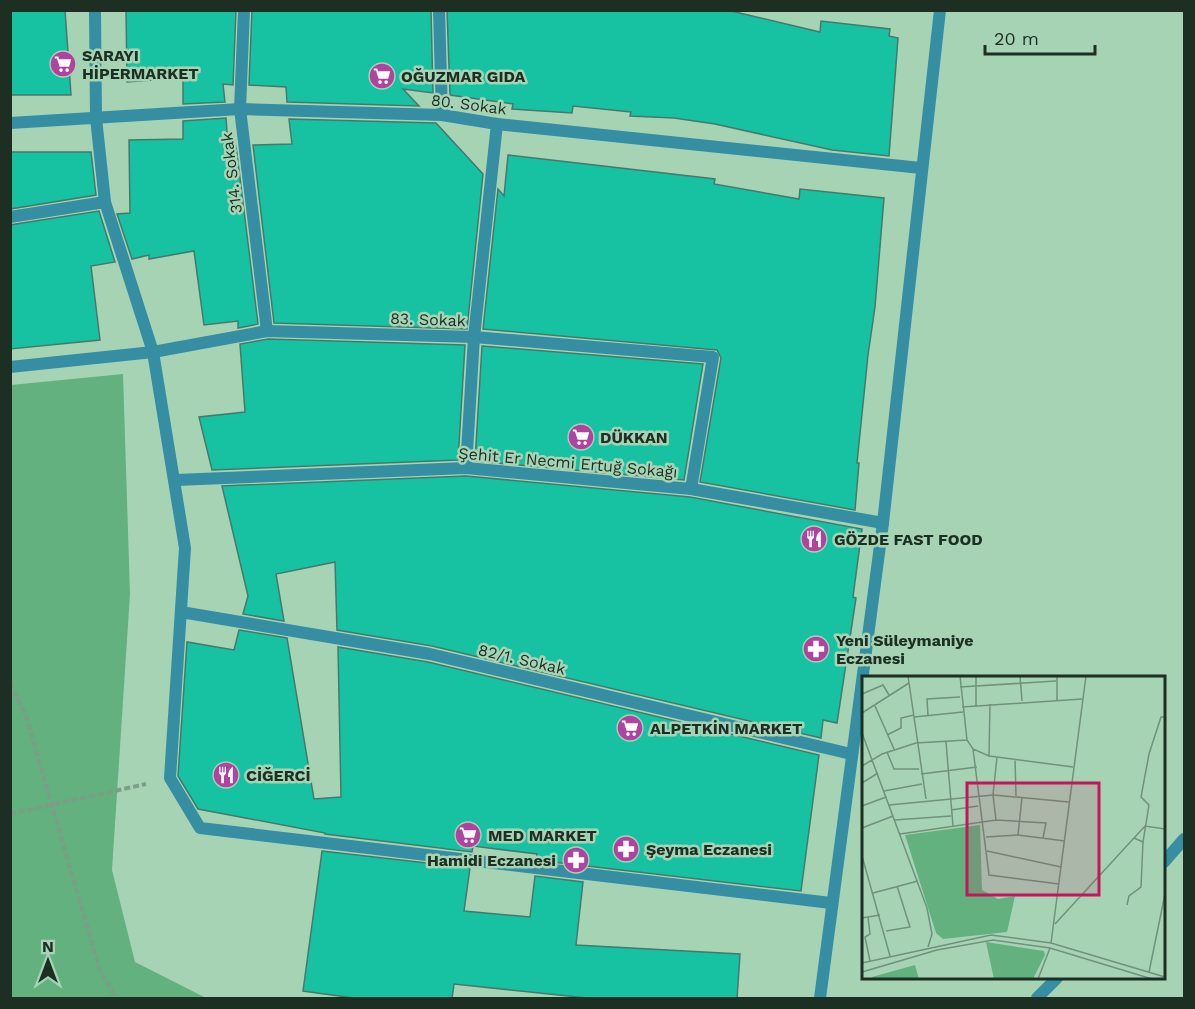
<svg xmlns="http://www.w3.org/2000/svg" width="1195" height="1009" viewBox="0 0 1195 1009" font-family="'Work Sans',sans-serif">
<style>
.green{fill:#62b17f}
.building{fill:#17c2a2;stroke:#447a6c;stroke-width:1.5}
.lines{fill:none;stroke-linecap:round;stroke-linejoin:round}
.path{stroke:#7b9e86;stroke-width:4;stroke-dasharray:6 3;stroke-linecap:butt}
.minor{stroke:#358ea1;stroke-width:12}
.tertiary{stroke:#358ea1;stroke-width:12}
.labels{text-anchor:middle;stroke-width:5;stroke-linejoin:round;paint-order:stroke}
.poi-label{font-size:16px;font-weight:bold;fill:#1d2e23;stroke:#a7d3b5;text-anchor:start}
.street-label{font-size:16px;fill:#1d2e23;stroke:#a7d3b5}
.inset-road{fill:none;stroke:#70917b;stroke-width:1.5}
.view{fill:#c2185b;fill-opacity:0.15;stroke:#c2185b;stroke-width:3}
.inset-edge{fill:none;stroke:#1d2e23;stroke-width:3}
</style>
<rect width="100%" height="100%" fill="#a7d3b5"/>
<polygon class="green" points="123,374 130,594 112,870 135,962 206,998 11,998 11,385"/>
<g class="building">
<polygon points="10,10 65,10 71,95 10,95"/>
<polygon points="126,10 236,10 233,85 223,84 225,102 183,104 183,78 127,82"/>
<polygon points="252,10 431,10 433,93 403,89 419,106 287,102 286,87 249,85"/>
<polygon points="447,10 727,10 820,32 821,21 890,29 889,36 898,38 889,156 832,150 715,124 674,118 630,116 631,112 573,106 572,113 512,109 513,104 450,95"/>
<polygon points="226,118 228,146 236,146 258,324 238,328 238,321 204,325 194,251 149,259 149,255 132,259 117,214 130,213 129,140 183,139 183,121"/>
<polygon points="289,119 436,123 483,174 467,329 274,323 253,145 292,144"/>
<polygon points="10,152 91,152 96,195 10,209"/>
<polygon points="508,155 715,179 714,184 799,199 800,189 884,198 875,307 868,355 857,463 859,463 855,510 700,482 721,358 717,350 483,329 498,189 504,196"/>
<polygon points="99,211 115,262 91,266 100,340 10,349 10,225"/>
<polygon points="268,339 465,345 458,460 212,470 199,417 245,412 240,344"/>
<polygon points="482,346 703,364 684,480 475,461"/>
<polygon points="466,476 690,497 862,529 853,597 856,598 837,723 823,720 821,738 432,646 337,630 335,562 276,574 284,621 243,614 248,596 222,486"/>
<polygon points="239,630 287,638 314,799 341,797 338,647 428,662 819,755 801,891 536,860 537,854 473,846 472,852 325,834 325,833 198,809 178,776 187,642 234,650"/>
<polygon points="322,851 470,868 464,911 530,917 535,876 583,882 576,945 740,954 737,999 597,999 454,984 452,999 361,999 303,991"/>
</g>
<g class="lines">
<g class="path">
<polyline points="10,683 26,716 100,971 116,998"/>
<polyline points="10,814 146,784"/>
</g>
<g class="minor">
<polyline points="95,10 96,118 105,202 153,352 185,548 170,778 200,828 831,903"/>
<polyline points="244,10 240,109 267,331"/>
<polyline points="439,10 442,115"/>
<polyline points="10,123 240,109 442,115 497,124 921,168"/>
<polyline points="10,217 105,202"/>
<polyline points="10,367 153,352 267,331 474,337 713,357 691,489"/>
<polyline points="466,468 474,337 497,124"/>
<polyline points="176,480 466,468 691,489 883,523"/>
<polyline points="181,612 430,654 851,754"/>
<polyline points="1164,862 1184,839"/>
<polyline points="1037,998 1057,978"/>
</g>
<polyline class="tertiary" points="820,998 883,523 940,10"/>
</g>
<defs>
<symbol id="supermarket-disc" viewBox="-11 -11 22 22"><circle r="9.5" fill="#b2429f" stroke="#a7d3b5"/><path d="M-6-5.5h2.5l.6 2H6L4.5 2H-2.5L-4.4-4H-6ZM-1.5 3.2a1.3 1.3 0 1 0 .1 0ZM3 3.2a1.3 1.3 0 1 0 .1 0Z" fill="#fff"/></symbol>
<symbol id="restaurant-disc" viewBox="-11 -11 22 22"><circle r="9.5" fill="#b2429f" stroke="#a7d3b5"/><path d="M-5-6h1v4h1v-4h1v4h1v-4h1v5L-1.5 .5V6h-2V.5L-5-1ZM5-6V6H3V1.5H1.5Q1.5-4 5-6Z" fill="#fff"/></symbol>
<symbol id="pharmacy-disc" viewBox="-11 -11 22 22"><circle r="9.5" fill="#b2429f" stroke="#a7d3b5"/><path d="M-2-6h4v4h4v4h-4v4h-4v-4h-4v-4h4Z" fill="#fff"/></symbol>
</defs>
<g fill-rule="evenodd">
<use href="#supermarket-disc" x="48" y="49" width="30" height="30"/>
<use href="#supermarket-disc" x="367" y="61" width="30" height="30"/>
<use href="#supermarket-disc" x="566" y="422" width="30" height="30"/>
<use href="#restaurant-disc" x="799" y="524" width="30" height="30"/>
<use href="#pharmacy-disc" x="801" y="634" width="30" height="30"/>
<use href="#supermarket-disc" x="615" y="713" width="30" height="30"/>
<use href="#restaurant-disc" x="211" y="760" width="30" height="30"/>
<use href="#supermarket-disc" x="453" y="820" width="30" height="30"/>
<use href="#pharmacy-disc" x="611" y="834" width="30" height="30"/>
<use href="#pharmacy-disc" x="561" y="845" width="30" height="30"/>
</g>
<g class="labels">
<g class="poi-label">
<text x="82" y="61">SARAYI<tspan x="82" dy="18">HİPERMARKET</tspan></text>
<text x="401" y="82">OĞUZMAR GIDA</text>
<text x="600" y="443">DÜKKAN</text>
<text x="834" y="545">GÖZDE FAST FOOD</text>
<text x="836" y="646">Yeni Süleymaniye<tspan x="836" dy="18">Eczanesi</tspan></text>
<text x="650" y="734">ALPETKİN MARKET</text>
<text x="246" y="781">CİĞERCİ</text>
<text x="488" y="841">MED MARKET</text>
<text x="646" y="855">Şeyma Eczanesi</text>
<text x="556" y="866" text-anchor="end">Hamidi Eczanesi</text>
</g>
<g class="street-label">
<text transform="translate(469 104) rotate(7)" y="6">80. Sokak</text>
<text transform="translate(231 173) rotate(-97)" y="6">314. Sokak</text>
<text transform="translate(428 319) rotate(2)" y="6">83. Sokak</text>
<text transform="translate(568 462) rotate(5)" y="6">Şehit Er Necmi Ertuğ Sokağı</text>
<text transform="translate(522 659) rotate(13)" y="6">82/1. Sokak</text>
</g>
</g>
<g transform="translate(862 676)">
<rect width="303" height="303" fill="#a7d3b5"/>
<path d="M118,149L120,214L136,223L153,220L145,256L81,263L74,257L43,159ZM124,266L182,275L183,279L171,303H132ZM53,289L57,303H11L10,301Z" fill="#62b17f"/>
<path class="inset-road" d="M46,0L64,123M98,0L105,64L111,73L127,80L211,91M114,0V30M158,0L160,25M195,0V24M98,11L194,5M0,18L21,9L27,19M13,30L32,73M100,31L220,23M0,37L47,7M66,40L65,23L98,21M52,41L101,36M0,57L65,232L70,258L66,271M25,59L39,52V42L52,39M84,66L91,150M111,73L127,199L197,208M25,76L32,93H57M127,80L128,28M153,83L154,120M0,90L20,78L54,67L105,64M59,98L115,91M0,107L16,97M22,115L60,108M27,129L131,119L207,126M0,130L24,121M89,134L116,130M32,144L89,140M134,144L131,119L135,81M0,152L31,140M38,158L134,144L184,147L181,162M156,159L160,121M124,161L156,159L203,165M281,166L287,129L279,121L287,78L299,41H303M125,175L199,191M0,180L28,280M11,217L56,205M265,229L267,220L279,211L281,166L272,162M6,241L8,258L3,261L8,285M0,242L18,239M193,248L283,150L303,153M24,255L48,251L35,210M189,267L224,0M0,287L129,259L189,267L303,301M0,296L75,274L131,264L188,272L290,303M287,296L303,218M176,303L188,272"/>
<path class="view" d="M105,107H237V219H105Z"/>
<rect width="303" height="303" class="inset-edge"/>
</g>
<rect width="1195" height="1009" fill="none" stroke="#1d2e23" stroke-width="24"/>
<g transform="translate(48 961)" stroke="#a7d3b5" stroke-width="4.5" paint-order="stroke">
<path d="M0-4.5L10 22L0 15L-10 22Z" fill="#1d2e23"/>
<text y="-9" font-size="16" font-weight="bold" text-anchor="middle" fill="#1d2e23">N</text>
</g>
<path d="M985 45v9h110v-9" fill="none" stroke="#1d2e23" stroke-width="3"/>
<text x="994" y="45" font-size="18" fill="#1d2e23" stroke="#a7d3b5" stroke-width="4.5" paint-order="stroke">20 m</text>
</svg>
